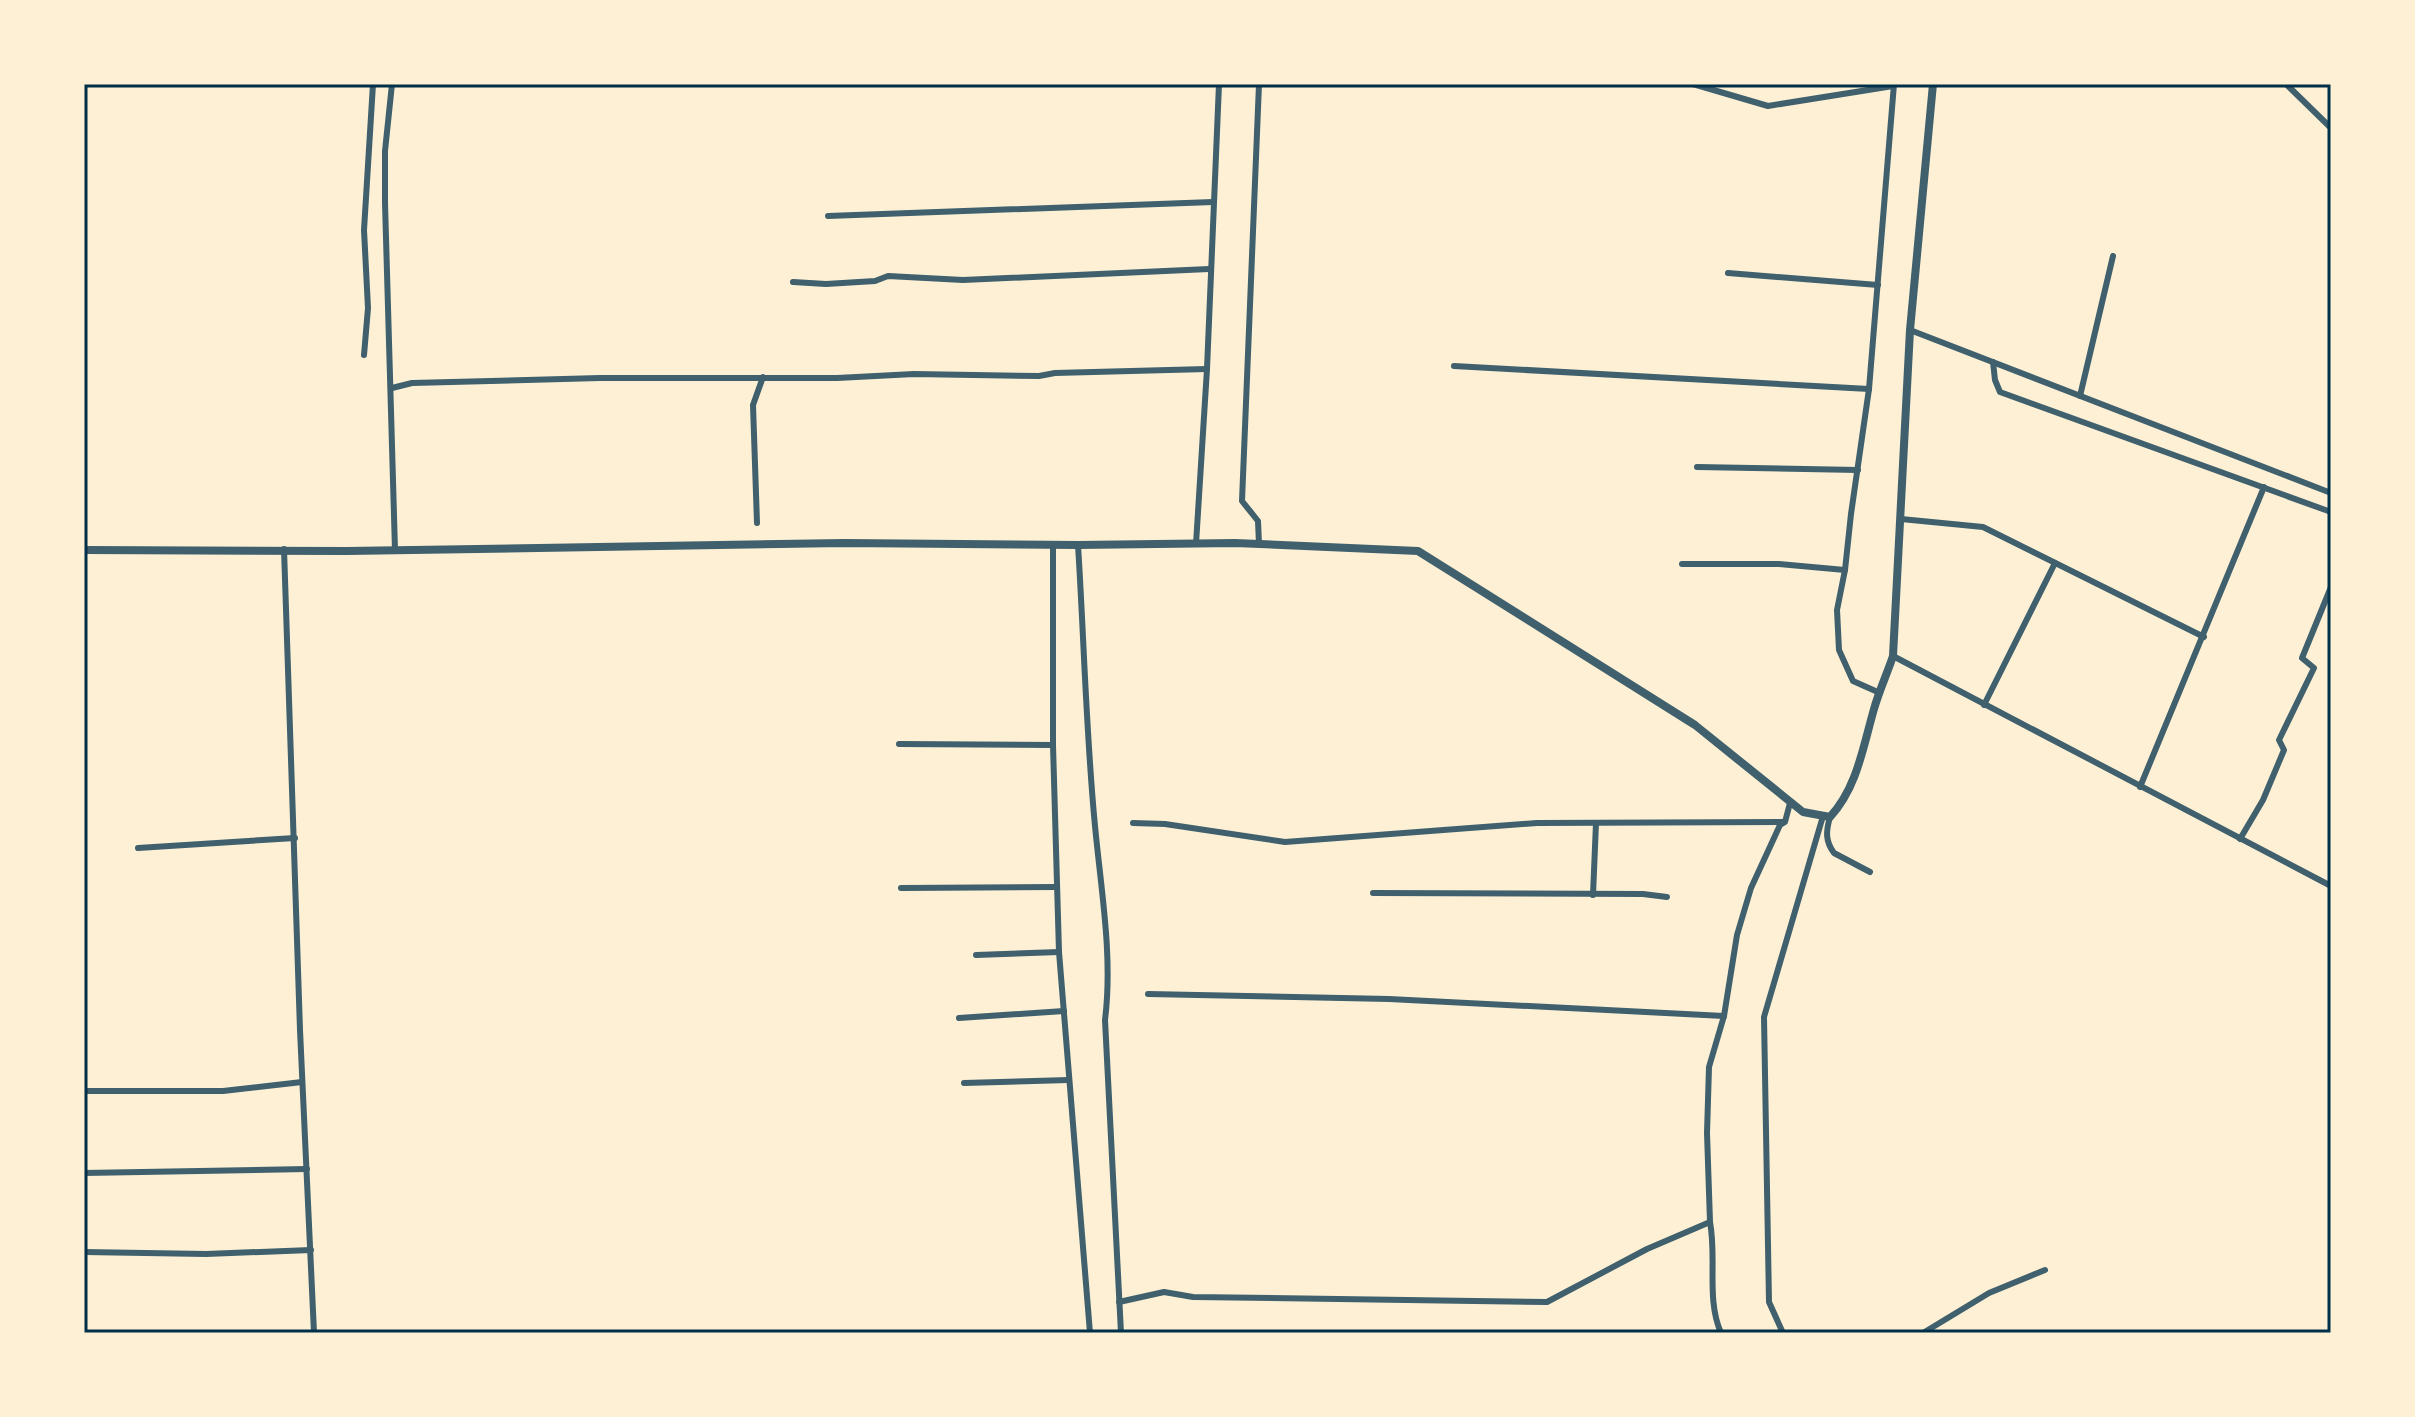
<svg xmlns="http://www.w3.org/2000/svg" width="2415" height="1417" viewBox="0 0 2415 1417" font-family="Barlow,sans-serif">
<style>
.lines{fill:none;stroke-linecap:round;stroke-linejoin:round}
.minor{stroke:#3f606c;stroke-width:6}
.tertiary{stroke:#3f606c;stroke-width:8}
.neatline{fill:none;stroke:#003049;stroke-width:3}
</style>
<rect width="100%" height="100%" fill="#fdf0d5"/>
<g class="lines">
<g class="minor">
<polyline points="392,84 385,151 385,203 395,550"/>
<polyline points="1693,84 1768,106 1893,86"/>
<polyline points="2286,84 2331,128"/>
<polyline points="828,216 1213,202"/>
<polyline points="1728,273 1878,285"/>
<polyline points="793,282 826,284 875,281 888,276 963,280 1209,269"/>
<polyline points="1910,330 2331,493"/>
<polyline points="364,355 368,308 364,230 373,84"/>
<polyline points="1993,362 1995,380 2000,392 2331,512"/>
<polyline points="1454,366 1869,389"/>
<polyline points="392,388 412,383 600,378 837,378 914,374 1039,376 1055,373 1207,369"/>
<polyline points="2080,396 2113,256"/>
<polyline points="1697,467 1858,470"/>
<polyline points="1901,519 1983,527 2204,637"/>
<polyline points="757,523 753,405 763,377"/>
<polyline points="1196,544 1207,369 1219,84"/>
<polyline points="1259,544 1258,521 1242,501 1259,84"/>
<polyline points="1053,545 1053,745 1059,952 1090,1333"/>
<path d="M1078,545C1084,639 1086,733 1095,826C1101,890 1113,956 1105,1020L1121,1333"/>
<polyline points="284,549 300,1030 314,1333"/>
<polyline points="1682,564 1779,564 1845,570"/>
<polyline points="1893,656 2331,886"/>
<polyline points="1880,693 1853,681 1839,650 1837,610 1845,570 1851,514 1869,389 1894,84"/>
<polyline points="1984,705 2055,563"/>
<polyline points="899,744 1053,745"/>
<polyline points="2140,787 2264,487"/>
<path d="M1830,817C1826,831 1825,841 1834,853L1870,872"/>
<polyline points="1133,823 1165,824 1285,842 1537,823 1783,822"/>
<polyline points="2240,839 2263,800 2284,750 2279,740 2314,668 2302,658 2331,587"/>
<polyline points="138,848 295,838"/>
<polyline points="901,888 1057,887"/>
<polyline points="1373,893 1643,894 1667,897"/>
<polyline points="1593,895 1596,823"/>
<polyline points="976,955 1059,952"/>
<polyline points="1148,994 1389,999 1724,1016"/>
<polyline points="959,1018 1064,1011"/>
<polyline points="964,1083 1069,1080"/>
<polyline points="84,1091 223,1091 302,1082"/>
<polyline points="84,1173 307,1169"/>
<path d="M1710,1222C1717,1259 1706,1299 1721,1333"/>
<polyline points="84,1252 206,1254 311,1250"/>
<polyline points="1119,1302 1164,1292 1193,1297 1547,1302 1647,1249 1710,1222 1707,1133 1709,1067 1724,1016 1737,935 1751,888 1780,825 1785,822 1790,803"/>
<polyline points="1783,1333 1769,1302 1764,1017 1823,816"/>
<polyline points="1923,1333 1989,1293 2045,1270"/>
</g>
<path class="tertiary" d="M84,550L347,551L844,543L1078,545L1235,543L1418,551L1695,725L1803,812L1830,817C1857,788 1863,747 1874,709C1879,691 1887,674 1893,656L1910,330L1933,84"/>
</g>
<rect width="2415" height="1417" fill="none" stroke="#fdf0d5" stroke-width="172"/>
<rect x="86" y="86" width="2243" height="1245" class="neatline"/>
</svg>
